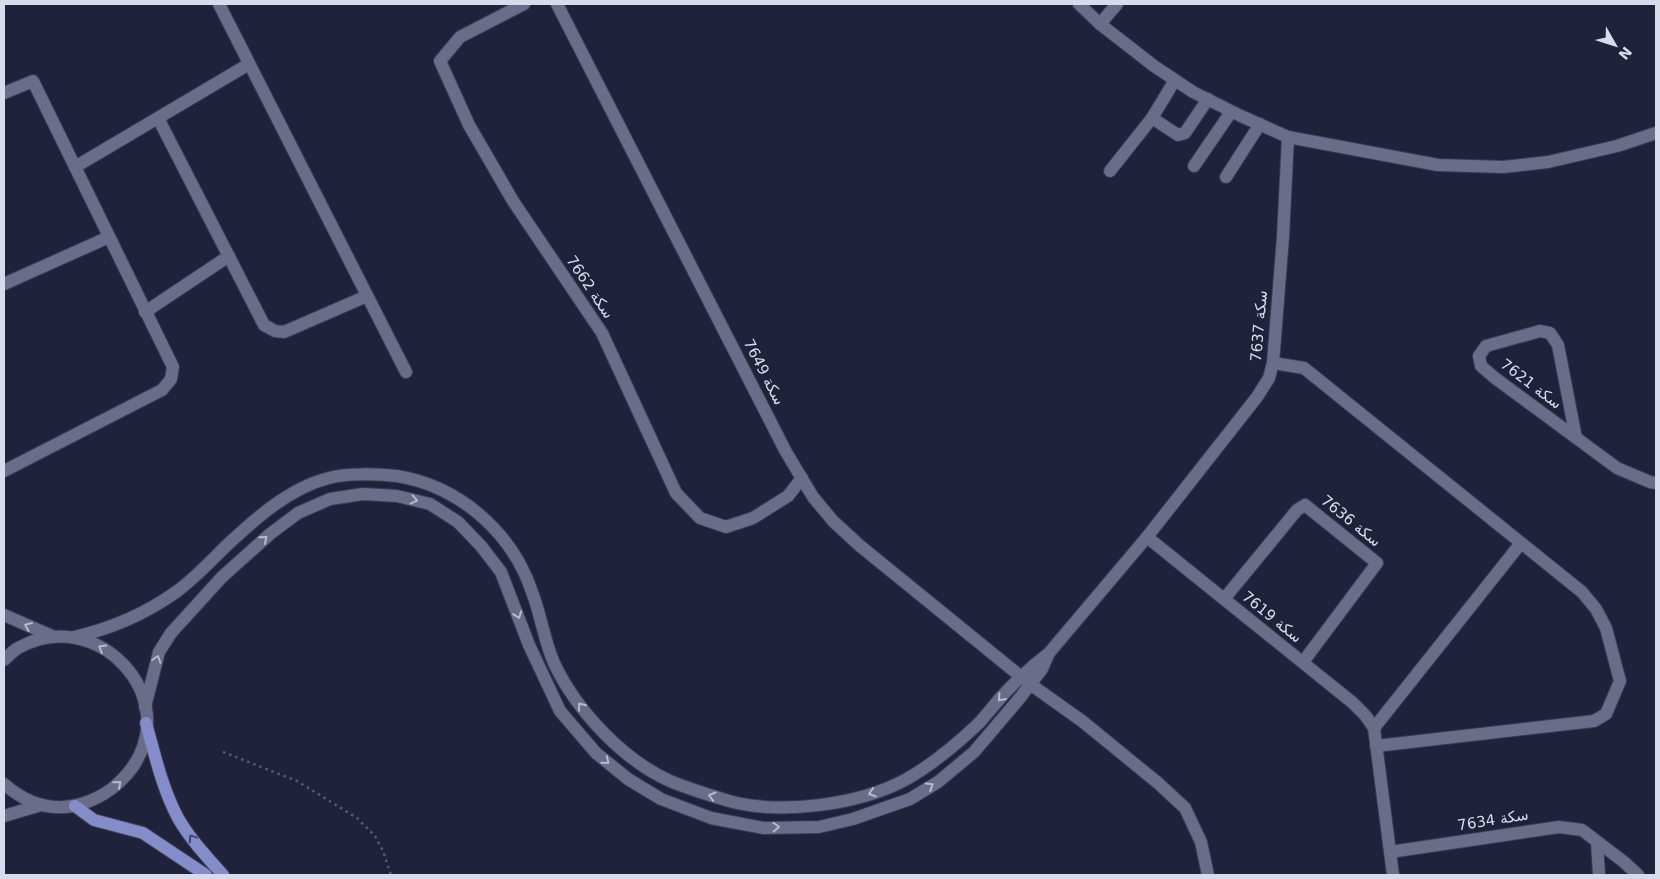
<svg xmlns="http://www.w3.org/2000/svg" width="1660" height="879" viewBox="0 0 1660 879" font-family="'DejaVu Sans',Cairo,sans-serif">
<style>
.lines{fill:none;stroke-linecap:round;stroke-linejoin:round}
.minor-casing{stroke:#3a3c51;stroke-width:14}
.major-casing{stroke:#3a3c51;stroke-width:14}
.path{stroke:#575a70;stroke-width:2.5;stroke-dasharray:2.5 4;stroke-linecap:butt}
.minor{stroke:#696d8a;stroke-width:12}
.major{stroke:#848cca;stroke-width:12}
.oneway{stroke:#b6bace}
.oneway2{stroke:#42476c}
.labels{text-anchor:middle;stroke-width:4;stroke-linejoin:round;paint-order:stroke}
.street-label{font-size:15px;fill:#d7dbeb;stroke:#1f223a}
</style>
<rect width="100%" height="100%" fill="#1f223a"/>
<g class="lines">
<defs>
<g id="minor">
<polyline points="219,4 406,372"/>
<polyline points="524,4 460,37 440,61 469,125 513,201 602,333 676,493 700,518 726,527 753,518 788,496 802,478"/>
<polyline points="557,4 786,452 813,497 833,521 859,545 1030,684 1082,721 1158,783 1185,808 1201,842 1208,875"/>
<polyline points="1079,4 1100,24 1154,66 1193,92 1241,116 1288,137 1438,165 1503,167 1548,162 1617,146 1656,133"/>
<polyline points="1100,24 1117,4"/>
<polyline points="4,93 33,81 173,367 171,379 162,390 4,471"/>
<polyline points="158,118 264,325 275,331 284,332 367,296"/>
<polyline points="1152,118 1175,80"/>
<polyline points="1194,166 1231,112"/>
<polyline points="75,167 249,64"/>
<polyline points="1110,171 1152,118 1178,135 1185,133 1208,99"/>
<polyline points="1226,177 1260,124"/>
<polyline points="4,284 109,237"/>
<polyline points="145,312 229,256"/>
<polyline points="1273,363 1304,368 1582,592 1596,609 1606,628 1620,681 1606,714 1594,721 1376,746"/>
<polyline points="1576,438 1558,345 1550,333 1540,331 1486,346 1479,356 1481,366 1495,378 1617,468 1650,482 1656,483"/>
<polyline points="1147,537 1353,703 1365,715 1374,728 1393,875"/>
<polyline points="1224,599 1297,510 1305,505 1377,563 1303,662"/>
<polyline points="4,615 52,636"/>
<path d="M74,637C110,629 145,614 176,592C194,579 210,562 226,546C255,519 289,488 329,478C346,473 379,474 397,476C459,486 512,532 532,592C541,615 544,640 554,663C576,710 623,760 670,781C689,789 709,795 729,801C781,815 858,805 905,780C930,766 958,743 979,723C987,714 995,704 1003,695C1017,680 1033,665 1049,653L1147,537L1257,397L1269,378L1273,363L1283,237L1288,137"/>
<path d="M4,660C8,656 13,651 18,648C96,604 183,696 132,768C119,785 105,796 84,803C54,813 27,804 4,784"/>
<polyline points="145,707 159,652 171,633 222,577 270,534 298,513 330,499 363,494 397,496 430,504 458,522 481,546 501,572 529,645 560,711 596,753 628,779 661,799 711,818 764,828 819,827 853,819 910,799 938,782 974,752 1019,699 1042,669 1048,655"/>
<polyline points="1374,728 1521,543"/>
<polyline points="4,816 41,805"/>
<polyline points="1597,842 1599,875"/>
<polyline points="1390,852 1559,827 1582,830 1624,862 1638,875"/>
</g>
<g id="major">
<path d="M146,723C155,755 162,788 178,818C190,839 207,857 223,875"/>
<polyline points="75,806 94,820 143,833 206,875"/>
</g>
</defs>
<use href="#minor" class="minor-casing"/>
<use href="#major" class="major-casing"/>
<polyline class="path" points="223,752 297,781 357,818 375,836 383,851 391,875"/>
<use href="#minor" class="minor"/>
<use href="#major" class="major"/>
</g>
<defs><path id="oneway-chevron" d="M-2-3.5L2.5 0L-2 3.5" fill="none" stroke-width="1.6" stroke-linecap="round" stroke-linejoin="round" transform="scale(1.25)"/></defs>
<g class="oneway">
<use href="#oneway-chevron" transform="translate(414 500) rotate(13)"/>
<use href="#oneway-chevron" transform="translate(264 539) rotate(-41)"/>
<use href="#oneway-chevron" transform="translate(518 615) rotate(70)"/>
<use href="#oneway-chevron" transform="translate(28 626) rotate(-157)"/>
<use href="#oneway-chevron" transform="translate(102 648) rotate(-149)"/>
<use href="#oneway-chevron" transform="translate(157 659) rotate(-72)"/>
<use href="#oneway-chevron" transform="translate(1001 698) rotate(132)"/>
<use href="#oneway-chevron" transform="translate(581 706) rotate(-128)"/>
<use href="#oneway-chevron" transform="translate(606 761) rotate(39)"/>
<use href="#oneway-chevron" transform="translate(118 784) rotate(-41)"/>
<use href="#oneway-chevron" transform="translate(930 786) rotate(-32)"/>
<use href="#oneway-chevron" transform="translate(872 793) rotate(162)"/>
<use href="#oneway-chevron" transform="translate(712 796) rotate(-164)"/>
<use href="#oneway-chevron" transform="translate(776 827) rotate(-3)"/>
</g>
<use class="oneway2" href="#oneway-chevron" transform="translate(192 838) rotate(-124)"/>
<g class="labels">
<g class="street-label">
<text transform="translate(590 287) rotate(56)" y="5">سكة 7662</text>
<text transform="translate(1259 326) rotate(-85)" y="5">سكة 7637</text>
<text transform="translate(764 372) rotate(63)" y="5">سكة 7649</text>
<text transform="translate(1531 384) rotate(37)" y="5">سكة 7621</text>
<text transform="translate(1351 521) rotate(39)" y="5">سكة 7636</text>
<text transform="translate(1272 617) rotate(39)" y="5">سكة 7619</text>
<text transform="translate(1493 820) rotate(-9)" y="5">سكة 7634</text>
</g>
</g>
<rect width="1660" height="879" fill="none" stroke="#d7dbeb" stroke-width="10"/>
<g transform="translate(1615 45) rotate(129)" stroke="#1f223a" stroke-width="4" paint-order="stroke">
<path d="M0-4L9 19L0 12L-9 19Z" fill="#d7dbeb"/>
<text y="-8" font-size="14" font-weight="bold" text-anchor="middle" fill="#d7dbeb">N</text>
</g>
</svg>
